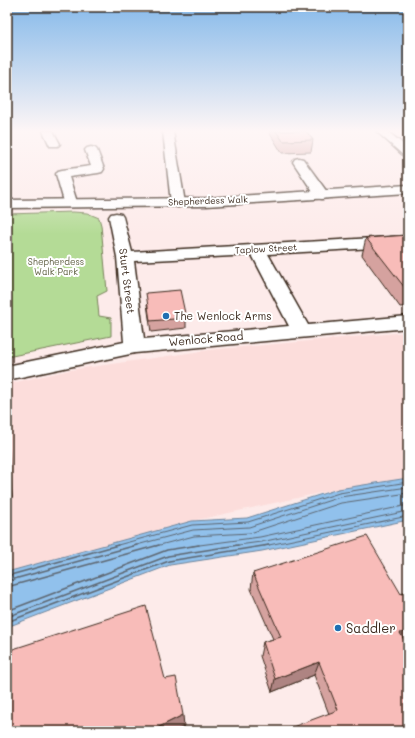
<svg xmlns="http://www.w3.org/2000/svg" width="415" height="738" viewBox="0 0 415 738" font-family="Mali,sans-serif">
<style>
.built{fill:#fcdddb}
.green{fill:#b4db96;stroke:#78825a}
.water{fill:#91c1ec;stroke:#6f859a}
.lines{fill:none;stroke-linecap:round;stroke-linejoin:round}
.shore-far1{stroke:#5d6670;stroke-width:1}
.shore{stroke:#5d6670;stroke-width:1.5}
.minor-casing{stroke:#3b2a1e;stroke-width:3}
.major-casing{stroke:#3b2a1e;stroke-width:3}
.minor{fill:#fff;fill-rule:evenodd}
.major{fill:#fff;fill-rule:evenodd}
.wall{fill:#d5a29f;stroke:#3b2a1e}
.shaded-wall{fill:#ae8482;stroke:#3b2a1e}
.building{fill:#f8bcb9;stroke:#3b2a1e}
.poi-dot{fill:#1f6fb2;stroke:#fff;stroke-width:1.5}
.labels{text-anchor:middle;stroke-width:4;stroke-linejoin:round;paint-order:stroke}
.far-street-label{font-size:9px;fill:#3b2a1e;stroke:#fff}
.far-park-label{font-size:9px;fill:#5f5f42;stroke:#fff}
.street-label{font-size:11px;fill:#3b2a1e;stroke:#fff}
.poi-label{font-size:11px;fill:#3b2a1e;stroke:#fff;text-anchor:start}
.near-poi-label{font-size:13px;fill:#3b2a1e;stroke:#fff;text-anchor:start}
</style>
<rect width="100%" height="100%" fill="#fdebea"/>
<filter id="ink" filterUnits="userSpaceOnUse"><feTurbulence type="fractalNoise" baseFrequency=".025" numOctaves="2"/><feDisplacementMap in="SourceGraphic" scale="8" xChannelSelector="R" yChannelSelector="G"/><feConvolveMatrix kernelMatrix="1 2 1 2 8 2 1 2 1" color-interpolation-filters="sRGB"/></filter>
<g filter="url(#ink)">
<polygon class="built" points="408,332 408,478 338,489 192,521 7,572 7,384 70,370 209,350"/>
<polygon class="green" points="73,212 87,213 99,218 101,225 107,291 97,296 99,316 111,318 111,336 7,357 7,214"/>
<polygon class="water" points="408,478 408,520 262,551 170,565 7,627 7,572 192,521 247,518 338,489"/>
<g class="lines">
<g class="shore-far1">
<polyline points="114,546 192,525 248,522 339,493 408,482"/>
<polyline points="133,546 193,530 249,527 340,497 408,487"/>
<polyline points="156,546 194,536 250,533 341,503 408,493"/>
<polyline points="192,546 260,537 408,505"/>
<polyline points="231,546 261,542 408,511"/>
<polyline points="264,546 408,516"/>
</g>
<g class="shore">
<polyline points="7,576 118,545"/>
<polyline points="7,581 137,545"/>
<polyline points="7,587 159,545"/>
<polyline points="7,611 167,550 199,545"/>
<polyline points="7,617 168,556 238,545"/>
<polyline points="7,622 169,561 269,545"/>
</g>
<defs>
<g id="minor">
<polygon points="43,131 53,131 60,144 58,146 50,146"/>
<polygon points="163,131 173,131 185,203 183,206 178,207 173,206 171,203"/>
<polygon points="376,131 387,131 408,148 408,158 404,156"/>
<polygon points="91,147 95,148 97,150 104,169 102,172 98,173 69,177 77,202 75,205 70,206 65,205 56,174 58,171 62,170 91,166 85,150 87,148"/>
<polygon points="299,158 303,159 327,192 329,195 327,198 322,199 317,198 293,162 295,159"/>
<path d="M116,213L121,214L123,217L132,252L408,236V246L268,254L308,325L408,316V328L135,353L7,380V366L124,342L117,257L109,217L111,214ZM252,255L289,326L144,339L134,261Z"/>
</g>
<polygon id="major" points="408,185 408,193 206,206 7,208 7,200 206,198"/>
</defs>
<use href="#minor" class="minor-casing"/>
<use href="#major" class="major-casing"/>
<use href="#minor" class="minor"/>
<use href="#major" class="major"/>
</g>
<g class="wall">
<polygon points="269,131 306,131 313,140 311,152 282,153 269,132"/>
<polygon points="408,235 408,306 400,307 362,255 366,238"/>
<polygon points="147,304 186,318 186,328 151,332"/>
<polygon points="253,573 401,594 408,592 408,642 406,643 408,731 329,714 314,675 272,692 260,656 263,642 273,639 251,589"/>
</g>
<g class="shaded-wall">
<polygon points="7,427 12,497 7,499"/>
<polygon points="408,631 408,642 391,647 400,633"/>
<polygon points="319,662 314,675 272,692 275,679"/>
<polygon points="183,715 184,726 175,731 158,731 157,728"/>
</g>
<g class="building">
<polygon points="276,131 306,131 313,140 283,141"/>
<polygon points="408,235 408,288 405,288 366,238"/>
<polygon points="180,290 186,318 150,321 146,293"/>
<polygon points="367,536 401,594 408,592 408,631 400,633 408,647 408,731 282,731 338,710 319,662 275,679 263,642 281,637 253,573"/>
<polygon points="146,606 165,679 176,677 183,715 157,728 158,731 7,731 7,651"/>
</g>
</g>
<linearGradient id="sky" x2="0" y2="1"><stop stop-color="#85b9ea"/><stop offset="0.56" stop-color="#fef6f6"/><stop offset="1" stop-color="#fef6f6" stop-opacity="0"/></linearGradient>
<rect width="415" height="234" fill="url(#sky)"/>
<g class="poi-dot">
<circle cx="166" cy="316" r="4"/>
<circle cx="338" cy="628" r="4"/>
</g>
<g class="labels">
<g class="far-street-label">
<text transform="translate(208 201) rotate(-2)" y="3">Shepherdess Walk</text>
<text transform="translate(266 249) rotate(-3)" y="3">Taplow Street</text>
</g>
<g class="far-park-label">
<text x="56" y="265">Shepherdess<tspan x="56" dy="10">Walk Park</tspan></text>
</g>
<g class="street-label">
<text transform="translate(127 281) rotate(83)" y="4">Sturt Street</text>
<text transform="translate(206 339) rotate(-5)" y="4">Wenlock Road</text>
</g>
<g class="poi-label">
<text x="174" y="320">The Wenlock Arms</text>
</g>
<g class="near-poi-label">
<text x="346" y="633">Saddler</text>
</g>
</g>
<rect width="415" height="738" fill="none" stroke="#fff" stroke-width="24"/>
<rect x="12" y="12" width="391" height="714" fill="none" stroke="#3b2a1e" stroke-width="1.5" filter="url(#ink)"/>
</svg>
